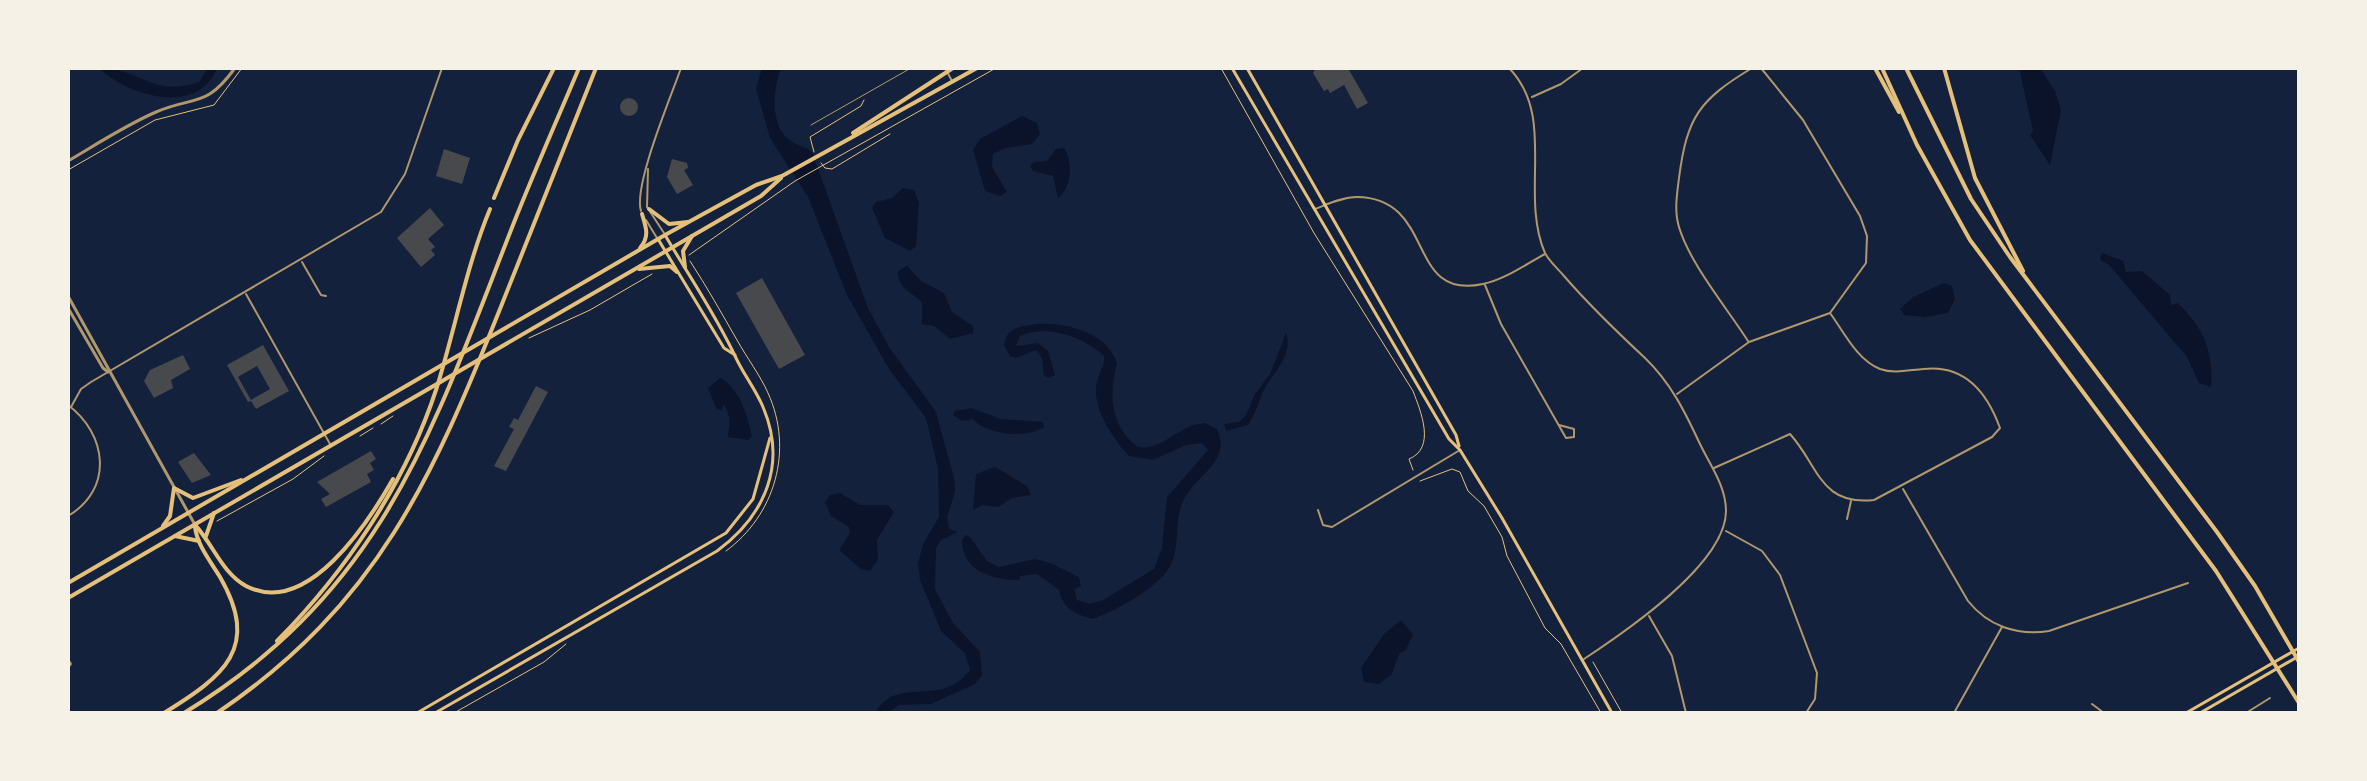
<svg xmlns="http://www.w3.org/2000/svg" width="2367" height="781" viewBox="0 0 2367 781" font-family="'Work Sans',sans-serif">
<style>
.water{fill:#0b132b}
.building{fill:#48494c;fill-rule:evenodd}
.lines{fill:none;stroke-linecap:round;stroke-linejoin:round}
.path{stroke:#e5c07b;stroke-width:1}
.service{stroke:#b1986c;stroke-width:1}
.minor{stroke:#b1986c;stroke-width:2}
.tertiary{stroke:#b1986c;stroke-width:3}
.secondary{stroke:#e5c07b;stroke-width:3}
.primary{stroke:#e5c07b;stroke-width:4}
.motorway{stroke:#e5c07b;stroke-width:4}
</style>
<rect width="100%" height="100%" fill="#14213d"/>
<g class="water">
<path d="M99,68C141,68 152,98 199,82L208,68H217C198,117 128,96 99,68Z"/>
<path d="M762,68H781C773,90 768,131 796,144C802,147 806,147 812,152L868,308L889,347L936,412L954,478L955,492L947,517L949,529L958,532L941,540L936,548L935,589L953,623L980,652L982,675L975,684L931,704L899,705L888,713H875C898,674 941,709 970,670L965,653L941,631L920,580L918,564L923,544L939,517L938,469L926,418L889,369L847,295L808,197L770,138L756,89Z"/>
<polygon points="2019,68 2040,68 2055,91 2061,110 2050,165 2030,135 2033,131"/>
<polygon points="1022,116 1037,123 1040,134 1032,144 1006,148 993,154 992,167 1007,192 1000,196 985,191 973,150 980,139"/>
<path d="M1064,148C1073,161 1072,188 1058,198L1053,176L1033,171L1030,166L1034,162L1047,161L1056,149Z"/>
<polygon points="903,188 914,190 919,203 916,246 910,251 885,238 872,208 876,202 892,198"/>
<path d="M2102,253L2123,261L2126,272L2142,271L2170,295L2171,305L2178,303C2203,328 2214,351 2211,387L2199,383L2187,357L2109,265L2100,260Z"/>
<path d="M907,266L921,281L944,293L952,312L973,326V333L950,339L934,326L922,324V302C911,292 897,288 898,271Z"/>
<polygon points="1944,283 1952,286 1955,299 1948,313 1925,317 1904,315 1900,309 1913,297"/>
<path d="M1036,324C1065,322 1107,332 1117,363C1109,395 1109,425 1138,447C1163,451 1179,424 1205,423L1217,429C1233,464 1192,475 1181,506C1173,531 1183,556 1162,577C1144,595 1116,610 1093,619C1076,615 1062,608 1059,590L1037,574L1020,576L1019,580C992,580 962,571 962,540L966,535L970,537L987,561L999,567L1035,559L1051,563L1079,577L1081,586L1074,589L1077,600L1090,604L1103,600L1154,569L1162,548L1167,497L1208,450L1202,443L1186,445L1153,460L1129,456C1113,439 1094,411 1096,387C1097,375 1105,367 1104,356C1083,337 1048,324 1020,336L1016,346L1038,343L1048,351L1055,375L1049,378L1044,376L1042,358L1036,350L1016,358L1010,356L1004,345C1007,326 1020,327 1036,324Z"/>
<path d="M1286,333C1294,355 1273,372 1264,390C1258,402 1256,414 1248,425L1226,431L1224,424L1239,422L1246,415L1255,394L1270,374Z"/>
<path d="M720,378C740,388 747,415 752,436L748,440L728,437C729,425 732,416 723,404L722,410H717L708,388Z"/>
<path d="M971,408L1001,419L1043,422L1044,427C1026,439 986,435 973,419L962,421L953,415L955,411Z"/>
<polygon points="995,467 1027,486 1031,495 1012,498 998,507 983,505 973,510 976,474"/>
<polygon points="840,493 860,505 888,505 894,512 877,540 878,560 870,571 861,569 839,550 850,533 849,527 831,516 825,502 830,495"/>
<polygon points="1401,620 1413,634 1406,650 1399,654 1392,674 1379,684 1364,682 1361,668 1384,634"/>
</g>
<g class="building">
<polygon points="1316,68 1353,68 1349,70 1368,103 1357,109 1344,85 1330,93 1328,89 1324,91 1313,73"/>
<circle cx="629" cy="107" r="9"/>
<polygon points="444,149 470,158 462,184 436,176"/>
<polygon points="672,159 687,163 688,168 684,170 693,185 677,194 667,177"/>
<polygon points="430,208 444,225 428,239 435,247 431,250 435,255 421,267 397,238"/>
<polygon points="762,278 805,355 779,369 736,293"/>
<path d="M263,345L289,391L256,409L251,401L248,402L227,365ZM257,366L270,389L251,400L238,377Z"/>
<polygon points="183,355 190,369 171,380 173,388 154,398 144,381 150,370"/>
<polygon points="536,386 548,392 506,471 494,466 514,429 509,427 514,418 518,420"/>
<polygon points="371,451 376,459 370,463 374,470 367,474 371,482 326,507 321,499 330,494 317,482"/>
<polygon points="194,453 211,475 192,483 178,462"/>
</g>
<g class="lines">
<g class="path">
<path d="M1221,68L1314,233L1413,391C1421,412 1436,448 1409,459L1413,470"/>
<polyline points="814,152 810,137 861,106 864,100"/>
<polyline points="821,163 825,168 832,169 890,134"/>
<polyline points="68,170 155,120 214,105 242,68"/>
<polyline points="689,255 795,181 996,68"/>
<path d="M690,261C707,287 722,314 737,340C747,358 760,375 768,393C794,450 775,515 726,551"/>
<polyline points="529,338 590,310 652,274"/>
<polyline points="381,424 393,416"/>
<polyline points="360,436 373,428"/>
<polyline points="1420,481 1452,469 1460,472 1468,491 1484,506 1502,537 1507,556 1545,628 1561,644 1601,713"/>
<polyline points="217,521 293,479 324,456"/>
<polyline points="1593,662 1622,713"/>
<polyline points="454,713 544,662 566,644"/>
</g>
<polyline class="service" points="811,125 911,68"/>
<g class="minor">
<polyline points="945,68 952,81"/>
<path d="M1509,68C1557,117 1519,193 1545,253C1549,261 1558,269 1564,276C1590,306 1616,331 1645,358C1671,383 1685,412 1700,444C1710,465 1726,486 1726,511C1726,564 1625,632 1584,659"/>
<polyline points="1532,97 1561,84 1583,68"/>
<polyline points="648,169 647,207 664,233"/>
<path d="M1315,209C1328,204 1343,197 1357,197C1437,198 1405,301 1483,284C1504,280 1526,264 1545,254"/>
<path d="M641,211C633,186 671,97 681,68"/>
<polyline points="646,220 657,238"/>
<polyline points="302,262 321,295 326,296"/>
<polyline points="1485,285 1501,324 1566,438 1574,437 1574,429 1559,425"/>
<polyline points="246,294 330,444"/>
<path d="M1748,341C1727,308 1690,264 1679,227C1674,211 1677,194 1679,178C1687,117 1699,100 1752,68"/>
<polyline points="1677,394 1749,342 1830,313 1866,263 1867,236 1860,216 1803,120 1761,68"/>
<path d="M68,405C107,434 114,489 68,516"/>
<polyline points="71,407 81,389 91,382 381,212 405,174 442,68"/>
<path d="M1714,468L1790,434C1819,466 1820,506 1874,500L1992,437L2000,428C1987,392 1964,364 1923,369C1909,370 1894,374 1880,369C1857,360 1844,332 1830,313"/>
<path d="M1903,489L1968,601C1988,626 2017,636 2049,631L2188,583"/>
<polyline points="1318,510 1323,525 1332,527 1460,450"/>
<polyline points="1847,519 1851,501"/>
<polyline points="1726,531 1762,551 1780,575 1817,673 1815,699 1806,713"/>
<polyline points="1649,616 1672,656 1686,713"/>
<polyline points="68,659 71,664 68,668"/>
<polyline points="2092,704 2104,713"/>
<polyline points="1954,713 2002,627"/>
<polyline points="2246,713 2270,698"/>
</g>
<g class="tertiary">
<path d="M68,161C97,144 126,125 156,112C196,95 205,109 235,68"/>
<polyline points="68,296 194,523"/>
<polyline points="68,308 103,368 108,372"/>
</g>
<g class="secondary">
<polyline points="1232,68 1449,439 1460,450 1502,518 1612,713"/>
<polyline points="1247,68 1456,435 1459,446"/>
<polyline points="658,239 724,348 735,355"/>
<polyline points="417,713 726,533 753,499 770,438"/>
<path d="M435,713L717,551C766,515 787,463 763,407C756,390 744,375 736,358C716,315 689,276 665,235"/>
<polyline points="2186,713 2299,648"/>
<polyline points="2200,713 2299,656"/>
</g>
<g class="primary">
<polyline points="853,133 953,68"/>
<polyline points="649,209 669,224 688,222"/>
<path d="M640,248C650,237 646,227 642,214"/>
<polyline points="685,267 683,251 692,236"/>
<polyline points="639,269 670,266 677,272"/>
<polyline points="163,526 170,516 174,488 193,498 241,480"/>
<polyline points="68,583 665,235 756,185 782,176 977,68"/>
<polyline points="68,598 761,196 781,178"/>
</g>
<g class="motorway">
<polyline points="1875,68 1899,112"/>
<polyline points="1882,68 1917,145 1970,240 2216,571 2299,703"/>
<polyline points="1906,68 1971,199 2010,257 2217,532 2255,586 2299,662"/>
<polyline points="1944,68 1975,178 2023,271"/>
<polyline points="494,198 518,140 554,68"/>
<path d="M195,525C213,544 222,573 246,586C307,618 368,523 393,479"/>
<polyline points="175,536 199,541"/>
<polyline points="206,536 214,513"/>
<path d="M277,641C346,571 405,484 436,390C455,330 466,267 490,209"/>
<path d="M164,713C224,676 261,648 220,577C211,562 197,545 195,527"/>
<path d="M184,713C385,590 432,431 513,225C534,172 557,120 579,68"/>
<path d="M217,713C378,604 433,477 502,304C533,225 565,147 596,68"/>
</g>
</g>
<rect width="2367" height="781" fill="none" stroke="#f6f1e7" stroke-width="140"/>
</svg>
